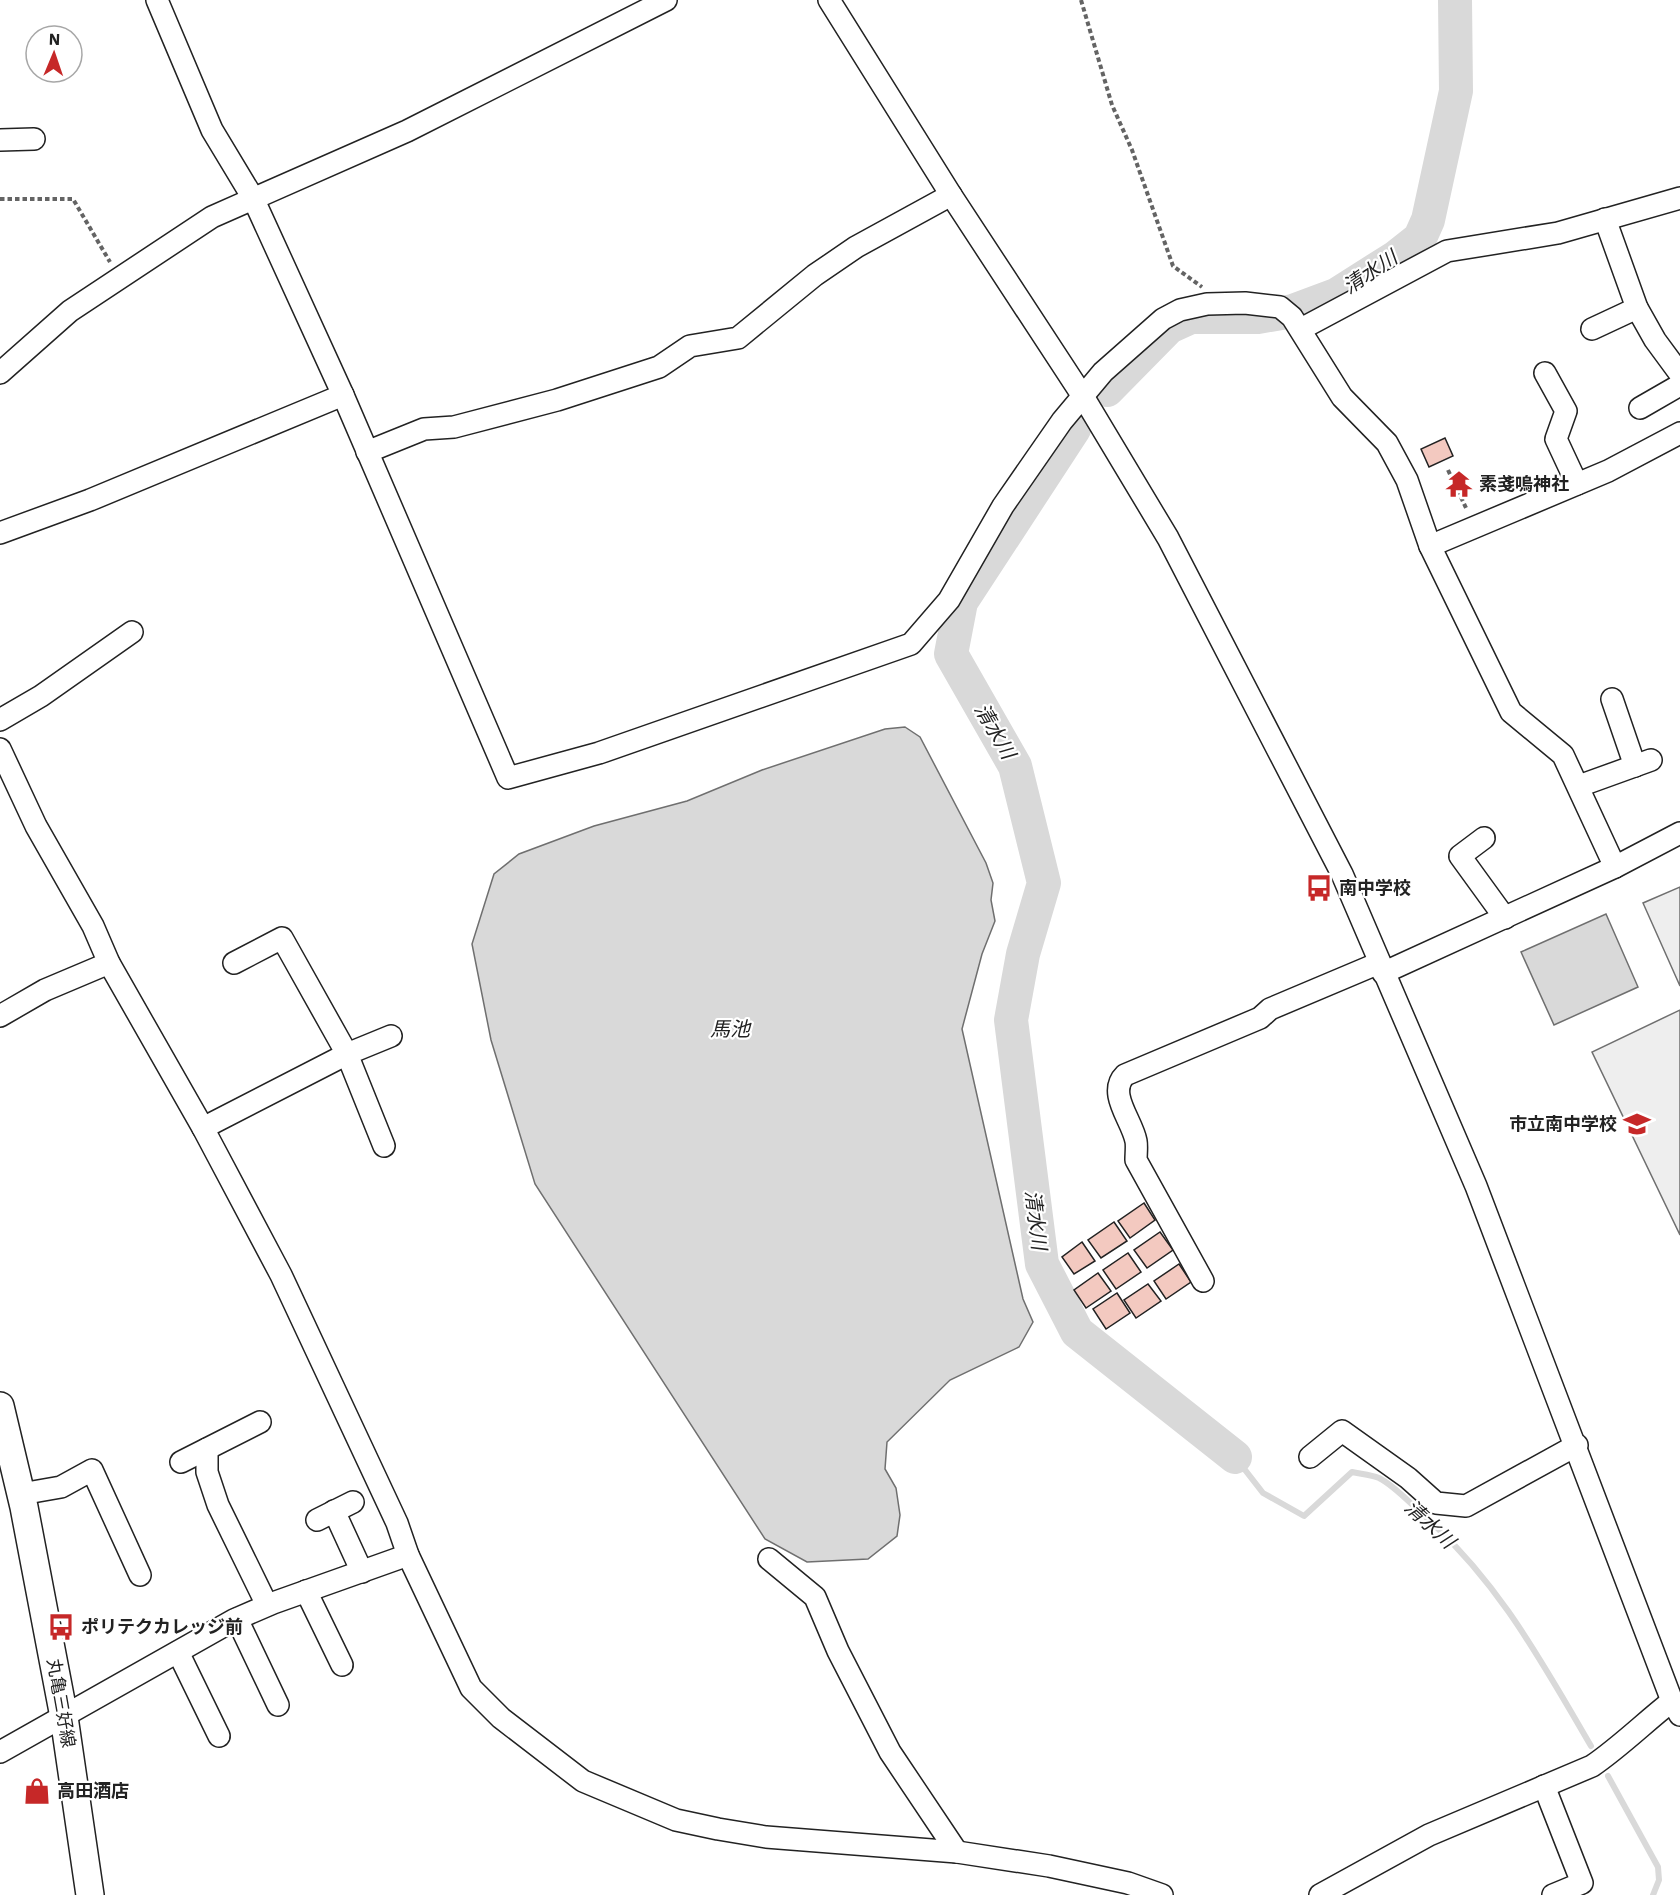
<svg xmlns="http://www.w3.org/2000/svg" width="1680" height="1895" viewBox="0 0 1680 1895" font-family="'IBM Plex Sans','Noto Sans JP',sans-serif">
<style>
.green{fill:#eee;stroke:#6f6f6f;stroke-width:1.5}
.water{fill:#d9d9d9;stroke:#6f6f6f;stroke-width:1.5}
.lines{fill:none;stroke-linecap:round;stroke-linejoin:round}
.stream{stroke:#d9d9d9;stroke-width:6}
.river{stroke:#d9d9d9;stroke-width:34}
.building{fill:#f3c9c0;stroke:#222;stroke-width:1.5}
.minor-casing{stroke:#222;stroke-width:24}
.major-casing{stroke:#222;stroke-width:30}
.path{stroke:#646464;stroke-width:4;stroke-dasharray:4.5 3;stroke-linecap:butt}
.minor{stroke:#fff;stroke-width:21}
.major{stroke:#fff;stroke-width:27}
.labels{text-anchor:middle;stroke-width:4.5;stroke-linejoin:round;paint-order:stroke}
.poi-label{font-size:18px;font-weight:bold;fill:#222;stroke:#fff;text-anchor:start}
.street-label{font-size:18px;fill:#222;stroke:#fff}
.water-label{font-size:20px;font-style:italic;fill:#222;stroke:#fff}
</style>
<rect width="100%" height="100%" fill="#fff"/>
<g class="green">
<polygon points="1680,887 1680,986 1643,903"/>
<polygon points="1680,1010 1680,1235 1592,1052"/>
</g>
<g class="water">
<polygon points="905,727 920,737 986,863 993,883 991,900 995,921 982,954 962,1029 1023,1299 1033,1322 1019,1347 950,1380 887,1442 885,1469 896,1488 900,1515 897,1536 868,1559 807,1562 765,1539 535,1184 491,1040 472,944 494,874 519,854 594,826 687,801 762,770 885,729"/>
<polygon points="1606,914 1638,987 1554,1025 1521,952"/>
</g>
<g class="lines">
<g class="stream">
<path d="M1235,1457L1263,1493L1304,1516L1352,1472C1361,1474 1371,1475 1379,1478C1393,1485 1407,1500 1418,1510C1497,1579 1539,1657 1591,1746"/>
<polyline points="1608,1776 1658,1867 1659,1880 1653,1895"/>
</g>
<g class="river">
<polyline points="1107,390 1169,327 1191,317 1258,317 1293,311 1336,295 1396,257 1420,238 1428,220 1456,91 1455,0"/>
<polyline points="1074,429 961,602 951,654 1015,766 1044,883 1023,954 1011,1020 1042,1264 1077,1332 1235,1457"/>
</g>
</g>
<g class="building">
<polygon points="1445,438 1453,456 1429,467 1421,449"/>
<polygon points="1144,1203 1155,1220 1130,1238 1118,1221"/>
<polygon points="1114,1222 1127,1241 1101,1258 1088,1240"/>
<polygon points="1160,1232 1173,1250 1147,1268 1134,1250"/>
<polygon points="1082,1242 1095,1261 1074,1274 1062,1257"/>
<polygon points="1128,1253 1141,1272 1116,1289 1103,1270"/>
<polygon points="1179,1264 1191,1282 1166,1299 1154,1281"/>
<polygon points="1098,1273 1111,1291 1086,1308 1074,1290"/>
<polygon points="1148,1284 1161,1301 1136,1318 1124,1300"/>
<polygon points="1117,1293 1130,1313 1106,1329 1093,1309"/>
</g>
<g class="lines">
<defs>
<g id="minor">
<polyline points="157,0 212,130 253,198 343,395 508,778 599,753 911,644 949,600 1003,506 1062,421 1103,372 1163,319 1180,310 1207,304 1245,303 1280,307 1292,317 1342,397 1387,443 1407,480 1430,546 1511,712 1563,755 1615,867"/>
<polyline points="829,0 951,195 1084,398 1168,538 1342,874 1476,1186 1672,1701 1680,1715"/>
<polyline points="0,140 34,139"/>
<polyline points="1605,219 1637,308 1655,340 1680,374"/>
<polyline points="1301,329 1447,251 1558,233 1680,198"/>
<polyline points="1592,329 1637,308"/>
<polyline points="0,373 70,311 212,217 407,131 666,0"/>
<polyline points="1545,373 1566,411 1556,439 1577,484"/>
<polyline points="1640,408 1680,385"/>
<polyline points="367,452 424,429 454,427 557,400 659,367 690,346 738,338 815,275 856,247 951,195"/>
<polyline points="0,533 90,500 343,395"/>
<polyline points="1430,546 1608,471 1680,433"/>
<polyline points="1612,699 1635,766"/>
<polyline points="0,720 41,696 132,632"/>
<polyline points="0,749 36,826 93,926 109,963 203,1128 281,1275 397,1523 408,1555 471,1688 501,1718 583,1781 676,1820 718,1829 766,1837 957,1852 1049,1866 1128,1883 1162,1895"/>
<polyline points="1579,786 1651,760"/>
<polyline points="1484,838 1460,856 1505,918"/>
<polyline points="1383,973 1615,867 1680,833"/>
<polyline points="0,1016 45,990 109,963"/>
<polyline points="203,1128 347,1054 282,938 234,963"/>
<polyline points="384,1146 347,1054 391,1036"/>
<path d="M1203,1281L1136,1160C1136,1154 1137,1146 1136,1141C1132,1120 1107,1093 1125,1075L1260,1018L1270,1009L1379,963"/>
<polyline points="207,1449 207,1472 218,1505 267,1605"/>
<polyline points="1310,1457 1342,1431 1408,1478 1436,1503 1466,1506 1577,1445"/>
<polyline points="181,1462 260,1422"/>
<polyline points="21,1494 61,1487 92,1470 140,1575"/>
<polyline points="334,1511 362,1572"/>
<polyline points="317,1520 353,1502"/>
<polyline points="769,1559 815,1597 838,1651 890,1752 957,1852"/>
<polyline points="306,1591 342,1665"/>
<polyline points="237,1619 278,1705"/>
<polyline points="178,1652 219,1736"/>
<polyline points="0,1752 234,1620 273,1603 408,1555"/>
<polyline points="1544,1786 1582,1883 1553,1895"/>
<path d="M1320,1895L1429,1835L1592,1766C1620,1747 1645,1722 1672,1701"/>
</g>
<polyline id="major" points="0,1406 24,1507 64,1717 90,1895"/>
</defs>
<use href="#minor" class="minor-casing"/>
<use href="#major" class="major-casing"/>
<g class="path">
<polyline points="1081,0 1112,105 1132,150 1173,266 1202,287"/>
<polyline points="0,199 73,199 110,262"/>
<polyline points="1448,470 1467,510"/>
</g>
<use href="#minor" class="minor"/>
<use href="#major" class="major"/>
</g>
<defs>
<symbol id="temple-bare" viewBox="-9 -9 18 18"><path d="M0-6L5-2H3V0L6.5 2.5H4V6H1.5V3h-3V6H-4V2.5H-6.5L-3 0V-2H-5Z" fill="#c62828" stroke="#fff" stroke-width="2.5" paint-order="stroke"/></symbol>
<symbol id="bus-bare" viewBox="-9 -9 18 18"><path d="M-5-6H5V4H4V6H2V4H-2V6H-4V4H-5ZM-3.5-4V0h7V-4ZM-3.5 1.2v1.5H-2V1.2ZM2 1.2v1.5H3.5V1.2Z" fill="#c62828" stroke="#fff" stroke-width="2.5" paint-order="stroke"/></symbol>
<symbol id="school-bare" viewBox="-9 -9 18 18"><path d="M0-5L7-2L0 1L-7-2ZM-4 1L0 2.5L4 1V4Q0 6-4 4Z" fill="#c62828" stroke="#fff" stroke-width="2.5" paint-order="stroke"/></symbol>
<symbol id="shop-bare" viewBox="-9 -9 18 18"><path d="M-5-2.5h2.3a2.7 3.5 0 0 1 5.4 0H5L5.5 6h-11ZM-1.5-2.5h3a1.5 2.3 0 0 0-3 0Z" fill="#c62828" stroke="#fff" stroke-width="2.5" paint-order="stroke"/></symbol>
</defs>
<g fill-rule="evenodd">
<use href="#temple-bare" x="1440" y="465" width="38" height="38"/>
<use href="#bus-bare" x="1300" y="869" width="38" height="38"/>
<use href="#school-bare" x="1618" y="1105" width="38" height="38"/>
<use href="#bus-bare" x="42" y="1608" width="38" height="38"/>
<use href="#shop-bare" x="18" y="1772" width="38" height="38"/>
</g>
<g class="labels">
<g class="poi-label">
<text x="1479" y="490">素戔嗚神社</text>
<text x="1339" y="894">南中学校</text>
<text x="1617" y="1130" text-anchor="end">市立南中学校</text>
<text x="81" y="1633">ポリテクカレッジ前</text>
<text x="57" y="1797">高田酒店</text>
</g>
<g class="street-label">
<text transform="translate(61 1703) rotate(80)" y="6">丸亀三好線</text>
</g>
<g class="water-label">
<text transform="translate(1370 272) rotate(-34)" y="7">清水川</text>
<text transform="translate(995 731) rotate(60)" y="7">清水川</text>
<text x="730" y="1036">馬池</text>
<text transform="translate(1036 1220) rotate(83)" y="7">清水川</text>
<text transform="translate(1430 1524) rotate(43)" y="7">清水川</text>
</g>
</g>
<g transform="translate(54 54) rotate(2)"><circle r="28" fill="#ffffff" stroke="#a7a7a7" stroke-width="1.5"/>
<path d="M0-4.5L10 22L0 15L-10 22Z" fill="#c62828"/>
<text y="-9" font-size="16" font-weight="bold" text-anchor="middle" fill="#222222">N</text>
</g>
</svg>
